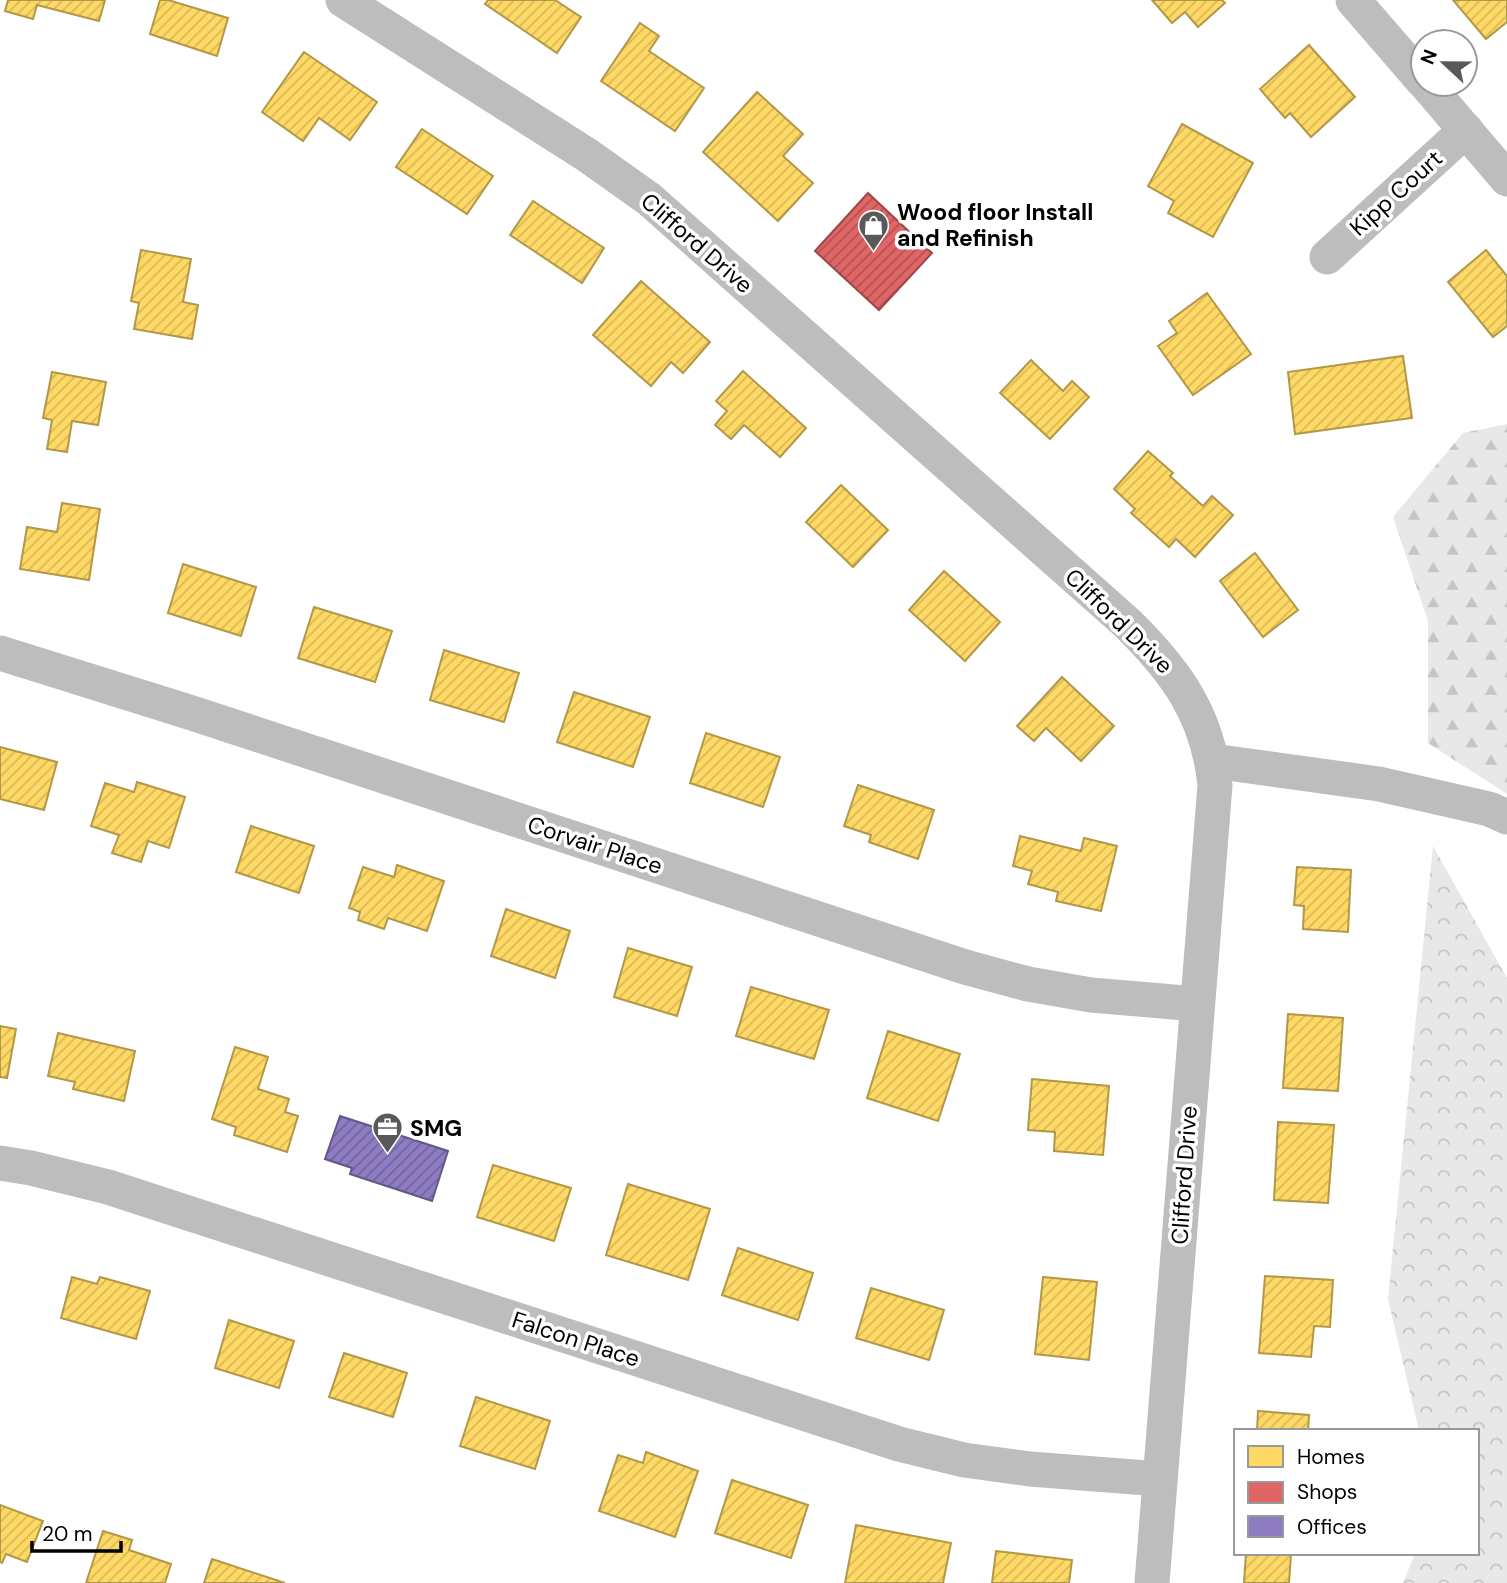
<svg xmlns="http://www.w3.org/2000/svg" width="1507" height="1583" viewBox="0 0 1507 1583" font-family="'DM Sans',sans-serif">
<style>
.forest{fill:url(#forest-firs)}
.park{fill:url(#park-crowns)}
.homes{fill:url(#homes-hatch);stroke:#b29847;stroke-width:2}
.shops{fill:url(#shops-hatch);stroke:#9d4747;stroke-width:2}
.offices{fill:url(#offices-hatch);stroke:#635788;stroke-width:2}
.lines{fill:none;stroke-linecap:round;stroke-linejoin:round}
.minor{stroke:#bdbdbd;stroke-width:35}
.labels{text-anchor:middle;stroke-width:7;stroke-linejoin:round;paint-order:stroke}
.street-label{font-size:23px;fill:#000;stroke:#fff}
.poi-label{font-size:23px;font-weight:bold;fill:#000;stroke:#fff;text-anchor:start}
</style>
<defs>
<pattern id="forest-firs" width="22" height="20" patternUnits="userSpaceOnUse" patternTransform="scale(1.75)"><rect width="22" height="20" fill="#e8e8e8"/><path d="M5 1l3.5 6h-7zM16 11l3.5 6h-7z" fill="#c5c5c5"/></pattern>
<pattern id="park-crowns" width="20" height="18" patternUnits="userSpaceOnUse" patternTransform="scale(1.75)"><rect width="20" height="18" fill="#e8e8e8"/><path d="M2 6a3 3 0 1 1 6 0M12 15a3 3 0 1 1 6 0" fill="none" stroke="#c5c5c5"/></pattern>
<pattern id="homes-hatch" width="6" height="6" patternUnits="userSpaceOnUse" patternTransform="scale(1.75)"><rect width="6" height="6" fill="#ffd966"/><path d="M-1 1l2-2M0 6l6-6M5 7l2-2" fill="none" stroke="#d9b857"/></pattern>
<pattern id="shops-hatch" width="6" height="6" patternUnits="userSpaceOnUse" patternTransform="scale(1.75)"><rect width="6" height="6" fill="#e06666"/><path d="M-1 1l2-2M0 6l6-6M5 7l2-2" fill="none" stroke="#b35252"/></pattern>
<pattern id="offices-hatch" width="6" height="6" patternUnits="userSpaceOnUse" patternTransform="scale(1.75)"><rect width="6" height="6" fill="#8e7cc3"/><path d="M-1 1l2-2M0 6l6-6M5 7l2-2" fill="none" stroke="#72639c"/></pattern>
</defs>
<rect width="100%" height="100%" fill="#fff"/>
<polygon class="forest" points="1507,424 1507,794 1428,743 1428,621 1393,517 1463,433"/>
<polygon class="park" points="1433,846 1507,978 1507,1583 1403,1583 1415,1553 1477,1553 1477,1431 1419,1431 1388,1299"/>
<g class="homes">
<polygon points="8,0 105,0 99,21 37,5 33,19 5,11"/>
<polygon points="160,0 168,0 228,18 217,56 150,34"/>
<polygon points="488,0 555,0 581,17 557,53 485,4"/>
<polygon points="1152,0 1222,0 1225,3 1198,27 1185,12 1172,23"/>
<polygon points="1453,0 1507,0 1507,22 1486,39"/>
<polygon points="640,23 659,36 649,51 704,88 675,131 601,81"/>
<polygon points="1309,45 1355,97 1311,137 1290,113 1285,118 1260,89"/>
<polygon points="304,52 377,102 350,140 319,118 303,141 262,112"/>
<polygon points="757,92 803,134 783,156 813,183 778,221 703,152"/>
<polygon points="1182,124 1253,163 1213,237 1168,213 1174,201 1148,186"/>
<polygon points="422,129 493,176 467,214 396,167"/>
<polygon points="533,201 604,248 582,283 510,235"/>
<polygon points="141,250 191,259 183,302 198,305 192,339 134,329 139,303 131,301"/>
<polygon points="1486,250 1507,276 1507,326 1493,337 1448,282"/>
<polygon points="641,281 710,342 683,373 671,362 651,386 593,335"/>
<polygon points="1207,293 1251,354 1193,395 1158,346 1177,333 1169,321"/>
<polygon points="1403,356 1412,418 1295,434 1288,372"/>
<polygon points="1031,360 1063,391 1072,381 1089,397 1050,439 1000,393"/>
<polygon points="743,371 806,428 780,457 744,425 731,439 715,425 727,411 716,401"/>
<polygon points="52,372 106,382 98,425 72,421 67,452 47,449 52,420 43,418"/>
<polygon points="1148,451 1173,473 1170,476 1203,506 1212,496 1233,515 1195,557 1176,539 1169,547 1131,513 1135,509 1114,489"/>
<polygon points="841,485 888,530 853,567 806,522"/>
<polygon points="62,503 100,509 89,580 20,569 27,527 57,532"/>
<polygon points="1255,553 1298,610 1263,637 1220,581"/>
<polygon points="183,564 256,587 241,636 168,613"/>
<polygon points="944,571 1000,622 965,661 909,610"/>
<polygon points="314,607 392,631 375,682 298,658"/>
<polygon points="444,650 519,673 504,722 430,700"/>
<polygon points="1062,677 1114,726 1081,761 1046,728 1034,741 1017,726"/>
<polygon points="574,692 650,717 633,767 557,742"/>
<polygon points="706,733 780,757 763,807 690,783"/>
<polygon points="0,747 57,762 44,810 0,799"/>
<polygon points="137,782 185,797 169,848 148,841 141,862 112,853 119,835 91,826 105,783 134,792"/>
<polygon points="858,785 934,810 918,859 869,842 871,835 844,826"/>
<polygon points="251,826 314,846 299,893 236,872"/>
<polygon points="1020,836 1081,851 1084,838 1117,846 1101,911 1056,901 1058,892 1028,884 1032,871 1013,866"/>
<polygon points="397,865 444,881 427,931 388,918 384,929 358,920 360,912 349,908 363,867 394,877"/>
<polygon points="1297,867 1351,870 1348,932 1303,929 1304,906 1294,905"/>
<polygon points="506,909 570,931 555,978 491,956"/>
<polygon points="628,948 692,967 677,1016 614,997"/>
<polygon points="751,987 829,1010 814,1059 736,1036"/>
<polygon points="1288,1014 1343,1018 1338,1091 1283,1088"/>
<polygon points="0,1026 16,1029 7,1078 0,1077"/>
<polygon points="888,1031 960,1054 938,1121 867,1098"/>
<polygon points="58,1033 135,1051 124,1101 73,1089 75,1082 48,1076"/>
<polygon points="235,1047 268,1057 258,1089 289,1099 285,1112 298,1116 287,1152 234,1135 236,1127 212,1119"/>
<polygon points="1032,1079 1109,1086 1103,1155 1054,1151 1055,1132 1028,1130"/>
<polygon points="1278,1122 1334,1125 1328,1203 1274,1200"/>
<polygon points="493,1165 571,1188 554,1241 477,1217"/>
<polygon points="628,1184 710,1209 688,1280 606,1255"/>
<polygon points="738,1248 813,1273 798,1320 722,1295"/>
<polygon points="1265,1276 1333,1280 1330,1327 1314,1326 1311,1357 1259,1353"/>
<polygon points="72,1277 97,1284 100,1277 150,1291 136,1339 61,1318"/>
<polygon points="1043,1277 1097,1282 1089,1360 1035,1354"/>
<polygon points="871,1288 944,1310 929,1360 856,1338"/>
<polygon points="229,1320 294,1341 279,1388 215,1368"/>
<polygon points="344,1353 407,1373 393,1417 329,1397"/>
<polygon points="476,1397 550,1421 535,1469 460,1446"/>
<polygon points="1258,1411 1309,1415 1308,1431 1257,1431"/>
<polygon points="646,1452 698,1471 675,1537 599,1511 618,1455 643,1463"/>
<polygon points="732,1480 808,1505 791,1558 715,1533"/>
<polygon points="0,1505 43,1521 27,1562 6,1554 2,1563 0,1562"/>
<polygon points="856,1525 951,1543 943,1583 845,1583"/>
<polygon points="103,1531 132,1540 129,1550 171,1564 165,1583 86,1583"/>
<polygon points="996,1551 1072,1560 1069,1583 992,1583"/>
<polygon points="1246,1553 1291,1555 1289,1583 1244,1583"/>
<polygon points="212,1559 285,1583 204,1583"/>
</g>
<polygon class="shops" points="868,193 932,253 879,310 815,251"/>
<polygon class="offices" points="340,1116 448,1151 432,1201 350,1174 352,1168 325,1159"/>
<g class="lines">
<g class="minor">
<path d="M343,0L587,155L649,199L1127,623C1176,671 1208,715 1215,785L1152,1583"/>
<polyline points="1353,0 1423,81"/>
<polyline points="1426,84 1507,179"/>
<polyline points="1327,257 1466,130"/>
<polyline points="0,653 192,713 965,967 1028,984 1091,995 1197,1004"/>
<polyline points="1213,761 1379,784 1489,809 1507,817"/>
<polyline points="0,1163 31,1168 108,1187 899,1444 964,1460 1030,1469 1160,1479"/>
</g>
</g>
<defs>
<symbol id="shop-pin" viewBox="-11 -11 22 30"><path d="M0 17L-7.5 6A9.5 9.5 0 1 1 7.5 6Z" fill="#595959" stroke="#fff"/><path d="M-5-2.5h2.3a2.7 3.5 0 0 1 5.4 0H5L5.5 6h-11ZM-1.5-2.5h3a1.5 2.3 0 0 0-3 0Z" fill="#fff"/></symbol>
<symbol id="office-pin" viewBox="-11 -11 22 30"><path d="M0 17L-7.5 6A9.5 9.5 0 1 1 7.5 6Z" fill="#595959" stroke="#fff"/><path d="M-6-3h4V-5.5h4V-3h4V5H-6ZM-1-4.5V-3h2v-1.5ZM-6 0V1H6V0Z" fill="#fff"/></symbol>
</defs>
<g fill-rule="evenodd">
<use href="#shop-pin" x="856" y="208" width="35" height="47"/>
<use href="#office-pin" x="370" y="1110" width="35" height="47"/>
</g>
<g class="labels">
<g class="street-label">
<text transform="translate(1396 193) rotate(-42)" y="8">Kipp Court</text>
<text transform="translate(697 243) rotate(41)" y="8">Clifford Drive</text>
<text transform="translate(1119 621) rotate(44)" y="8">Clifford Drive</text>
<text transform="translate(595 845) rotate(18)" y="8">Corvair Place</text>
<text transform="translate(1184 1175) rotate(-86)" y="8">Clifford Drive</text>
<text transform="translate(576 1339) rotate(18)" y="8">Falcon Place</text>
</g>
<g class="poi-label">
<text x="897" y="220">Wood floor Install<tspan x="897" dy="26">and Refinish</tspan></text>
<text x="410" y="1136">SMG</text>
</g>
</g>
<rect x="1234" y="1429" width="245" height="126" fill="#ffffff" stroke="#999999" stroke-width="2"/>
<rect x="1248" y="1446" width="35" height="21" fill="#ffd966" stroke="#999999" stroke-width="2"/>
<text x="1297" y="1464" font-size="21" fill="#000000">Homes</text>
<rect x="1248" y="1482" width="35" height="21" fill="#e06666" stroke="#999999" stroke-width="2"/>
<text x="1297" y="1499" font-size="21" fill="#000000">Shops</text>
<rect x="1248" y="1516" width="35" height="21" fill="#8e7cc3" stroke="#999999" stroke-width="2"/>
<text x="1297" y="1534" font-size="21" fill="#000000">Offices</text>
<g transform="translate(1444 63) rotate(292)"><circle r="33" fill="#ffffff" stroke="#999999" stroke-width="2"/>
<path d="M0-5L12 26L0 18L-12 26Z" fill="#595959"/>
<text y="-10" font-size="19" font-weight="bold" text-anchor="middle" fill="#000000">N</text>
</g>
<path d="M32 1541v10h89v-10" fill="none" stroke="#000000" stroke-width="3.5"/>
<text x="42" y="1541" font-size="21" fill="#000000" stroke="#ffffff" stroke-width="5" paint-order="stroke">20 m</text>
</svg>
